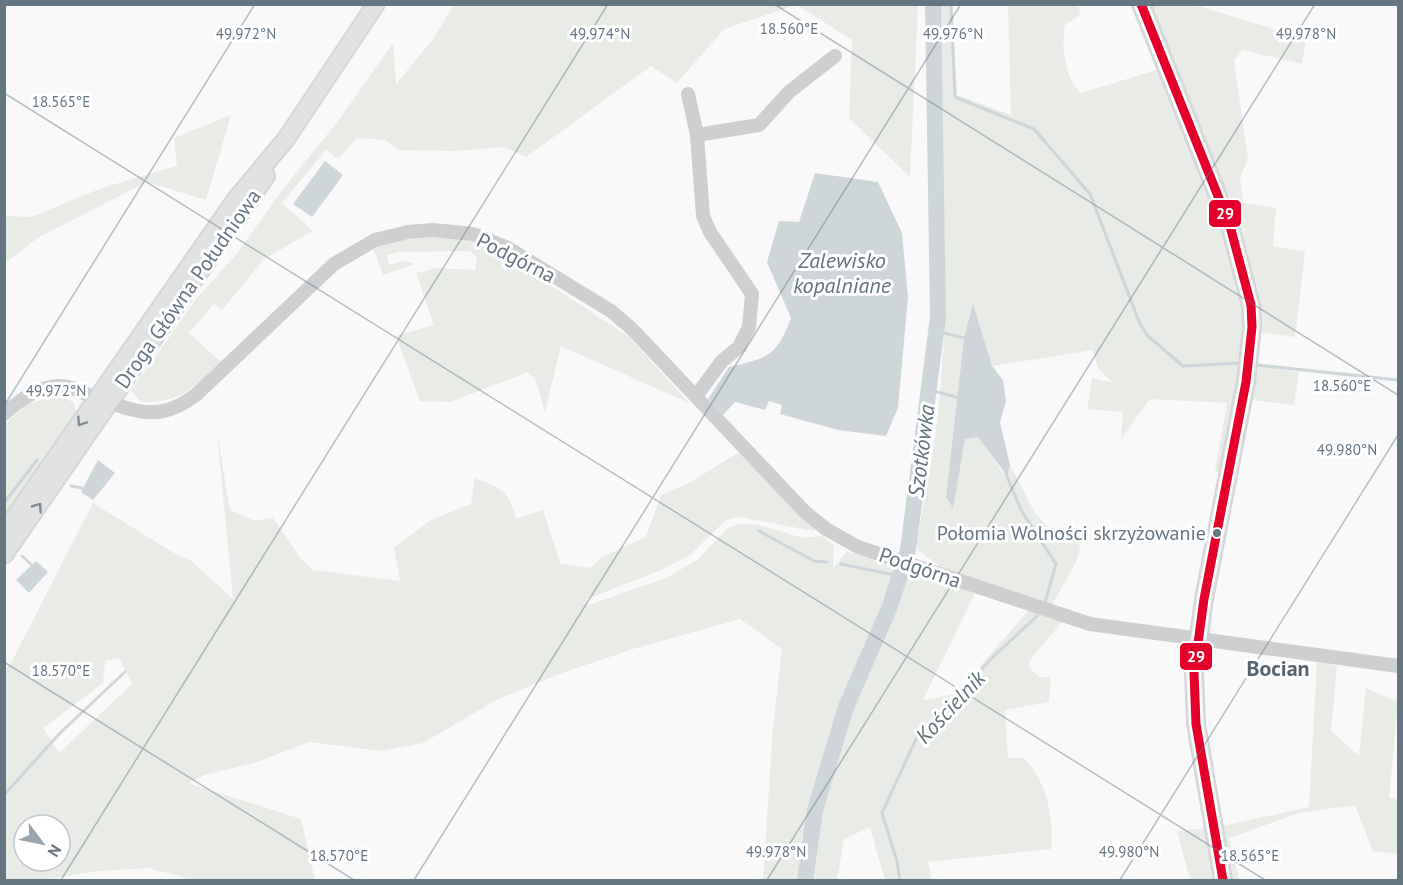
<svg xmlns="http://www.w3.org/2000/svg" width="1403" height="885" viewBox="0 0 1403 885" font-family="'PT Sans',sans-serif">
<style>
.green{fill:#e8ebe6;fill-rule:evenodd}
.water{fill:#ced6d9}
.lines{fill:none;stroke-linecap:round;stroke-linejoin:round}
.stream{stroke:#ced6d9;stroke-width:3}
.river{stroke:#ced6d9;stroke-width:16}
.major-casing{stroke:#d5d6d7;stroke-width:20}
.minor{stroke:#cecfd0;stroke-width:14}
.major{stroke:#e1e2e2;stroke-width:16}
.bus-1-casing{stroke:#fff;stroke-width:14}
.bus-1{stroke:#e4002b;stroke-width:9}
.oneway{stroke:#7e8c96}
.ticks{fill:none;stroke:#657683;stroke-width:1.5;stroke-opacity:0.45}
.bus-dot{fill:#657683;stroke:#fff;stroke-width:2}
.labels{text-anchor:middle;stroke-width:6;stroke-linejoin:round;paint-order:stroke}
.bus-label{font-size:20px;fill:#657683;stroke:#fff;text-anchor:end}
.street-label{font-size:21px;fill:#657683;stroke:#fff}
.water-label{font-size:22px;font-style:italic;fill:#60757c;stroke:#fff}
.neighbourhood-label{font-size:22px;font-weight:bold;fill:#57646e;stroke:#fff}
.ticks-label{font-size:15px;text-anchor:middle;fill:#657683;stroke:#fff;stroke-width:6;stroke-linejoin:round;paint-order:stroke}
.line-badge{stroke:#fff;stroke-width:2}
.badge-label{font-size:16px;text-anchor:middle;font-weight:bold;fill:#fff}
</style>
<rect width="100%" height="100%" fill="#f9f9f9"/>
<g class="green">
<path d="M454,5H796L724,29L677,83L651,66L526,157L504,147L455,151L399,150L385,140L357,138L338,159L326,150L282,203L313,231L264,259L222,310L214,304L189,333L222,363C195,387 178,404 141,402L131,391L196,299L236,255L283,189L338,121L393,43L396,84L433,39Z"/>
<polygon points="797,5 918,5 910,177 849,118 852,40"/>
<path d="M935,5H952L957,95L1011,115L1008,5H1078L1081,14L1065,25C1061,46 1065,79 1081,93L1160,69L1223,218L1246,312L1244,359L1221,471L1215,472L1227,403L1150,399L1121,439L1123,412L1087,409L1092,378L1113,383L1098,368L1093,350L992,366L973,305L964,338L946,497L965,439L978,437L1006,477L1010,465L1035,513L1047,526L1081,543L1077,560L1051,607L947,572L918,550L917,541C926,489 937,436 941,383C951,257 939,130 935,5Z"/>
<polygon points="1147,5 1195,5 1306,39 1302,64 1243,50 1234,60 1248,159 1240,177 1243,203 1276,208 1273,246 1305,252 1295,337 1260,332 1257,294 1239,219"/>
<polygon points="231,115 206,200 147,182 39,237 5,263 5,216 31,217 102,188 177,166 174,138"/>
<polygon points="442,237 474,241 511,259 629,337 689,403 561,346 545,412 536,380 528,372 450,402 420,401 396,336 434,325 416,273 436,268 475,270 477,258 470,251 398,252 387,255 389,265 405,261 414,264 383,275 373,248 402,240"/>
<polygon points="1258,366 1299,372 1294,405 1251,400"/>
<polygon points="58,395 73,402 77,415 5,523 5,424 28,404"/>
<path d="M217,433L230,510L255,521L273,518L301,559L313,570L400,581L394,548L431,520L471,504L475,478C503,489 508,489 516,519L543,510L560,563L590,568L602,557L646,537L661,495L689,483L741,451L816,527L814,531L740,517L726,520L690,555L661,570L587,599L586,606L666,578L697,560L729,527L741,524L759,525L803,538L822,536L834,545L833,569L847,551L899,569L976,591L923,700L956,694L1028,611L1063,620C1052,637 1036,648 1028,666L1039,677H1051L1049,702L1005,710L1008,758H1024C1047,781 1054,818 1051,849L928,862L932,880H885L870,827L844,839L837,880H763L773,728L782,649L740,619L633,649L559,674L498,699L423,743L382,751L309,742L257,762L204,775L188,783L301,819L315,880H192L149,868L98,871L44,880H5L4,670L11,663L93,503L172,552L190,560L233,599ZM119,658L132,684L59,753L43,728L103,683L105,661ZM24,825H60V861H24Z"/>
<polygon points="1317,662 1337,666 1331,731 1359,756 1366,688 1398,702 1389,798 1398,800 1398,853 1373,852 1355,805 1299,813 1229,838 1239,880 1227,880 1222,826 1309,807"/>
<polygon points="1208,828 1217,880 1190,880 1177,831"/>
</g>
<g class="water">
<polygon points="325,161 343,175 312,217 293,204"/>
<path d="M815,173L878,182L902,233L908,297L898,408L886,436L838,430L780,414L782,405L769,401L765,410L735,402L723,415L708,399L729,367C768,358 776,357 791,318L767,262L779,221L799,222Z"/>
<polygon points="973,304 992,366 1003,380 1006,401 1000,422 1010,465 1007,476 978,437 965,439 953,508 946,497 964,338"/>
<polygon points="98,460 115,473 93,500 81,492"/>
<polygon points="36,561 48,572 29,593 16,580"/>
</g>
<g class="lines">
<g class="stream">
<polyline points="951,4 955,97 1034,129 1090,194 1140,324 1148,336 1183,366 1241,363"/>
<polyline points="936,331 964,338"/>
<polyline points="1257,365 1398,380"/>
<polyline points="929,390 960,398"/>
<polyline points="1006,474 1021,510 1056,564 1045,602"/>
<polyline points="71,486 82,488"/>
<polyline points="4,503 37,460"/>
<polyline points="759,531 814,561 827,562"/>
<polyline points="22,556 32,565"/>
<polyline points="841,564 900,576"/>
<polyline points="4,795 60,733 125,672"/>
<polyline points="900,880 897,861 882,813 916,739 993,657 1037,616"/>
</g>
<polyline class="river" points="805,880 815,810 846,707 890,606 908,550 938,317 933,4"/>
<defs>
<g id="major">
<polyline points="1141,4 1230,226 1251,305 1252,327 1246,382 1204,599 1194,673 1196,724 1223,880"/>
<polyline points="4,532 236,199 286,139 376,4"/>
<polyline points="4,555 266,176"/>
</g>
</defs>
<use href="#major" class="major-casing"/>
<g class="minor">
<polyline points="688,94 697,135 703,216 710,232 752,294 749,327 739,347 722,361 696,396"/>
<polyline points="697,135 759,125 789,92 835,56"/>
<path d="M4,414C20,400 36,388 57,386C73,385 83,394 97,398C137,412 160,423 197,394L334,264L375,240L408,232L433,230L473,234L508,248L611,311L631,328L805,512L826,529L858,547L1090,624L1398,666"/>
</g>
<use href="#major" class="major"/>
<defs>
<polyline id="bus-1" points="1141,4 1230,226 1251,305 1252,327 1246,382 1204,599 1194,673 1196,724 1223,880"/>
</defs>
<use href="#bus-1" class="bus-1-casing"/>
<use href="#bus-1" class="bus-1"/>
</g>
<defs><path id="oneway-chevron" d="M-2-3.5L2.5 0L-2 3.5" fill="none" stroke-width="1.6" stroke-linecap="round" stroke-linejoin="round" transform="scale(1.5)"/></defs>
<g class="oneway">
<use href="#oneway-chevron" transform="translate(81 422) rotate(124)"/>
<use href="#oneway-chevron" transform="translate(38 507) rotate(-55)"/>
</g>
<path class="ticks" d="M774,4L1398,395M4,93L1265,880M4,406L255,4M4,662L354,880M61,880L608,4M414,880L961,4M767,880L1315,4M1120,880L1398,435"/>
<circle class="bus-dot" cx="1217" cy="533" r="5"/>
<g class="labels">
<g class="bus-label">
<text x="1206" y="540">Połomia Wolności skrzyżowanie</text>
</g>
<g class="street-label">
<text transform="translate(516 258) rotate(27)" y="7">Podgórna</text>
<text transform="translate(188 289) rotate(-55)" y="7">Droga Główna Południowa</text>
<text transform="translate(920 568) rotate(19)" y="7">Podgórna</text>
</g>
<g class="water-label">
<text x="842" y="268">Zalewisko<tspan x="842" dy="25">kopalniane</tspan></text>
<text transform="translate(921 451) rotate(-83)" y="8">Szotkówka</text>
<text transform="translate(950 707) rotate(-47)" y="8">Kościelnik</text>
</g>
<g class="neighbourhood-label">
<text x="1278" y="676">Bocian</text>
</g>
</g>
<g class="ticks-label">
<text x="789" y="34">18.560°E</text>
<text x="246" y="39">49.972°N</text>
<text x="600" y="39">49.974°N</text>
<text x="953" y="39">49.976°N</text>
<text x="1306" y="39">49.978°N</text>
<text x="61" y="107">18.565°E</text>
<text x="1342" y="391">18.560°E</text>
<text x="56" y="396">49.972°N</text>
<text x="1347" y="455">49.980°N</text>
<text x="61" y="676">18.570°E</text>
<text x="776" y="857">49.978°N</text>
<text x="1129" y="857">49.980°N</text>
<text x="339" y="861">18.570°E</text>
<text x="1250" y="861">18.565°E</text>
</g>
<g class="line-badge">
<rect x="1208" y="199" width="34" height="29" rx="6" fill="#e4002b"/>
<rect x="1179" y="642" width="34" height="29" rx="6" fill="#e4002b"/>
</g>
<g class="badge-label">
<text x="1225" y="219">29</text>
<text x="1196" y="662">29</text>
</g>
<rect width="1403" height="885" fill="none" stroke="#657683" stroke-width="12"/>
<g transform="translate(42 843) rotate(122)"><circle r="28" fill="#ffffff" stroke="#c1c8cd" stroke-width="1.5"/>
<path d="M0-4.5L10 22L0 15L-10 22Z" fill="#99a4ac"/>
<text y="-9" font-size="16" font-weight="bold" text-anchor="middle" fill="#657683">N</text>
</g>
</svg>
